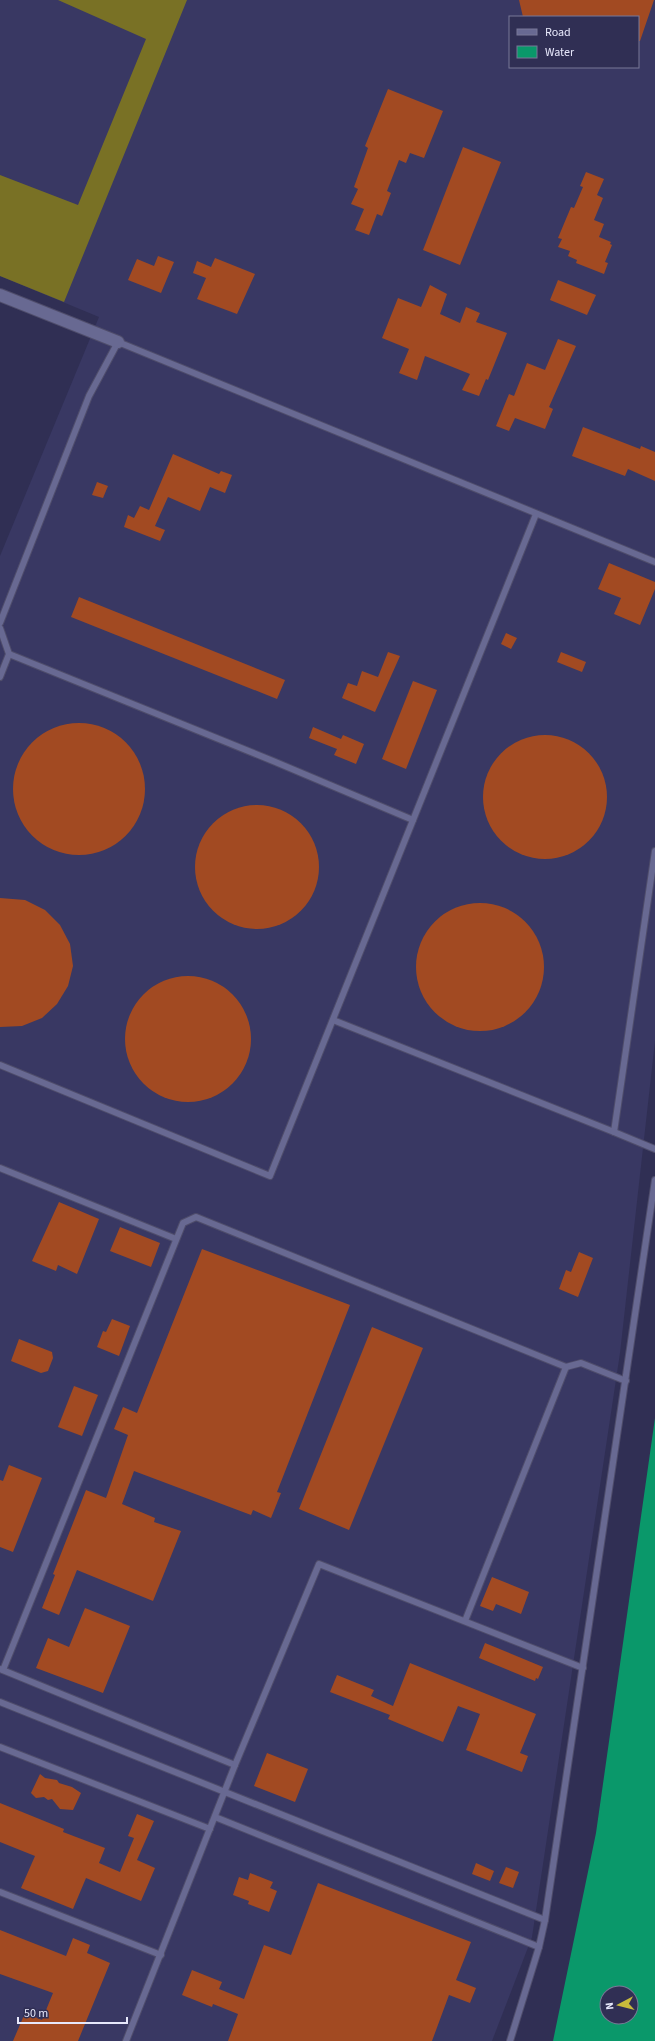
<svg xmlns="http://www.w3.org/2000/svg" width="655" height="2041" viewBox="0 0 655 2041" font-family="'Source Sans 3',sans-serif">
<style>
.built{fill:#393863;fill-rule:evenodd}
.forest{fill:#797125}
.water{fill:#0a986a;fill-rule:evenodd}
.building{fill:#a24a22}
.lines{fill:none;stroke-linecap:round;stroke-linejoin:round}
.lane-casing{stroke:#4f4d6b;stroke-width:8}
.secondary-casing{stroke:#4f4d6b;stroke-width:14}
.lane{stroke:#686992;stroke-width:6}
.secondary{stroke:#686992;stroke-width:12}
</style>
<rect width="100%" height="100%" fill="#302f54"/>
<path class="built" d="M0,0H655V1041L620,1353L532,1937L492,2041H0V556L99,317L0,276ZM510,17H638V67H510Z"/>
<polygon class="forest" points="58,0 187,0 64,302 0,276 0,175 78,205 146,39"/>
<path class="water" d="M655,1418V2041H553L596,1833ZM607,1993H631V2017H607Z"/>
<g class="building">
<polygon points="519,0 654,0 640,41 638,41 638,17 523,17"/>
<polygon points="388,89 443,111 424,158 410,153 406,163 399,160 387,191 391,193 382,216 377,214 369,235 355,230 364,209 351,204 358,189 354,187 368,148 365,146"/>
<polygon points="463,147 501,162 460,265 423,250"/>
<polygon points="586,172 604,179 597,195 603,198 594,220 604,224 599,237 611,242 610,244 612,245 605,262 608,263 604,274 576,263 577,260 568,256 570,251 558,247 562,239 558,238 571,207 574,208 583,187 580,186"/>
<polygon points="158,256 174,262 161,293 128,280 137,259 154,266"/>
<polygon points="215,258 255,274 237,314 197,299 206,278 193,273 197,261 211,267"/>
<polygon points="558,280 596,295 587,315 550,300"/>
<polygon points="430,285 447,294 440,314 460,323 466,307 480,313 476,322 507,333 488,380 486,379 479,396 462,390 470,374 425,356 417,380 399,373 409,349 382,338 398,298 421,307"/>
<polygon points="558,339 576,346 549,407 553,409 545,429 515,418 509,431 496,426 509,394 514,396 527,363 545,370"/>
<polygon points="583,427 640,449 641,446 655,452 655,481 628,469 625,476 572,456"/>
<polygon points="173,454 219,474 221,471 232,475 225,493 210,487 200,511 168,497 155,526 165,530 160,541 124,527 128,515 134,518 140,506 149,510"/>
<polygon points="97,482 108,486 103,498 92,495"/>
<polygon points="609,563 655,582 655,589 640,625 614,614 621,598 598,589"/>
<polygon points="79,597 285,680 277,699 71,617"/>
<polygon points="506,633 517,638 511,649 501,644"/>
<polygon points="388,652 400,656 375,712 342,698 348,683 357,686 362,671 378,677"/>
<polygon points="561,652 586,662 582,672 557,662"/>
<polygon points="413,681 437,690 406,769 382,759"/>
<circle cx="79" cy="789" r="66"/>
<polygon points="313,727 341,739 343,735 364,744 356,764 334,755 337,749 309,738"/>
<circle cx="545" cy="797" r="62"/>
<circle cx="257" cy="867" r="62"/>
<polygon points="0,898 25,900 45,910 60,925 70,944 73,966 68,986 57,1004 42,1018 22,1026 0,1027"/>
<circle cx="480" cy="967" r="64"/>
<circle cx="188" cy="1039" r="63"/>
<polygon points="59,1202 99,1219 77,1274 58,1265 56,1271 32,1261"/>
<polygon points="120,1227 160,1243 151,1267 110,1251"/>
<polygon points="202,1249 350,1305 277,1492 281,1493 271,1518 253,1510 251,1515 134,1471 122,1504 155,1518 154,1522 181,1531 153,1601 77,1570 59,1615 42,1608 55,1575 53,1574 86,1490 106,1498 128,1435 114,1429 123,1407 137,1413"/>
<polygon points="579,1252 593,1258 578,1297 559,1289 566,1270 571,1272"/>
<polygon points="112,1319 130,1326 119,1356 97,1347 103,1331 106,1332"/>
<polygon points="372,1327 423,1348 349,1530 299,1509"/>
<polygon points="19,1339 52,1352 53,1358 48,1371 41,1373 11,1361"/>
<polygon points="74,1386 98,1395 82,1436 58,1427"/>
<polygon points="9,1465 42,1478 13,1552 0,1547 0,1480 3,1481"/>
<polygon points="492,1577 529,1592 521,1614 496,1604 493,1611 480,1606"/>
<polygon points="85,1608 130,1626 103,1693 36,1668 48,1638 69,1647"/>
<polygon points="485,1643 543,1667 538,1679 536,1678 535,1681 479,1658"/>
<polygon points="410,1663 536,1714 520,1753 528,1756 522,1772 466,1750 480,1714 458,1706 443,1742 388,1719 390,1715 330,1692 337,1675 374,1690 371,1696 393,1706"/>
<polygon points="267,1753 308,1769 295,1802 254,1786"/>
<polygon points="40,1774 45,1778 57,1780 59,1783 72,1787 81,1793 73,1810 60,1809 52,1799 48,1800 44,1797 36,1798 31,1793"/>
<polygon points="0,1803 64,1829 63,1832 105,1848 99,1863 120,1872 134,1838 128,1836 137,1814 154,1821 137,1860 155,1868 141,1901 86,1878 73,1909 21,1888 35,1856 0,1842"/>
<polygon points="476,1863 494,1871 490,1881 472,1874"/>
<polygon points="506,1867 519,1872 513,1888 499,1883"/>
<polygon points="250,1873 273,1882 270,1888 277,1891 269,1912 248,1904 249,1901 233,1895 239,1877 248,1880"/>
<polygon points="318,1883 471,1942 456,1980 476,1988 470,2003 449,1995 432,2041 228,2041 238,2014 213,2004 212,2007 182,1995 192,1970 222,1982 219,1989 244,1999 264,1945 291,1955"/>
<polygon points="0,1930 66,1956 73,1938 90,1945 87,1953 110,1963 78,2041 13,2041 25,2013 42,2020 53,1993 0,1974"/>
</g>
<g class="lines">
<defs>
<g id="lane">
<polyline points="0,623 89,396 118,342 655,562"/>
<polyline points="0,628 9,654 0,677"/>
<polyline points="9,654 273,761 413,820"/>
<polyline points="333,1020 614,1132 655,851"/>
<polyline points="0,1065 270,1176 536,514"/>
<polyline points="614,1132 655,1149"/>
<polyline points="0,1168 176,1239"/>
<polyline points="566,1367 581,1363 626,1381"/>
<polyline points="0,1669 235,1765"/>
<polyline points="3,1670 183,1223 196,1217 566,1367 465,1621"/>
<polyline points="0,1702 545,1920"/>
<polyline points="0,1747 210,1829"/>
<polyline points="215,1817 539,1947"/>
<polyline points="0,1892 161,1955"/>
<polyline points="126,2041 235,1765 319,1564 583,1668"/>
<polyline points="510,2041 539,1947 545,1920 655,1180"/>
</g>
<polyline id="secondary" points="0,295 118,342"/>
</defs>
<use href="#lane" class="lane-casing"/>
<use href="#secondary" class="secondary-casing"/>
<use href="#lane" class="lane"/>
<use href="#secondary" class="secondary"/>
</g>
<rect x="509" y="16" width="130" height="52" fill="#302f54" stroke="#797997"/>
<rect x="517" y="29" width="20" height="6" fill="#686992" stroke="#797997"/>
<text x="545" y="36" font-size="12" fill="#e7e8fb">Road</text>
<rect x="517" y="46" width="20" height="12" fill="#0a986a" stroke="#797997"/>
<text x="545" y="56" font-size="12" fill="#e7e8fb">Water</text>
<g transform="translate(619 2005) rotate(263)"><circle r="19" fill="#302f54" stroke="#797997"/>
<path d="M0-3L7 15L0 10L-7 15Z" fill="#c8bb3b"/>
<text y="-6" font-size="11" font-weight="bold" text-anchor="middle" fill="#e7e8fb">N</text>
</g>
<path d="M18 2017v6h109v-6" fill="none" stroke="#e7e8fb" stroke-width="2"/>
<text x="24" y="2017" font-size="12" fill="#e7e8fb" stroke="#302f54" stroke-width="3" paint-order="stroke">50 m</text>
</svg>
